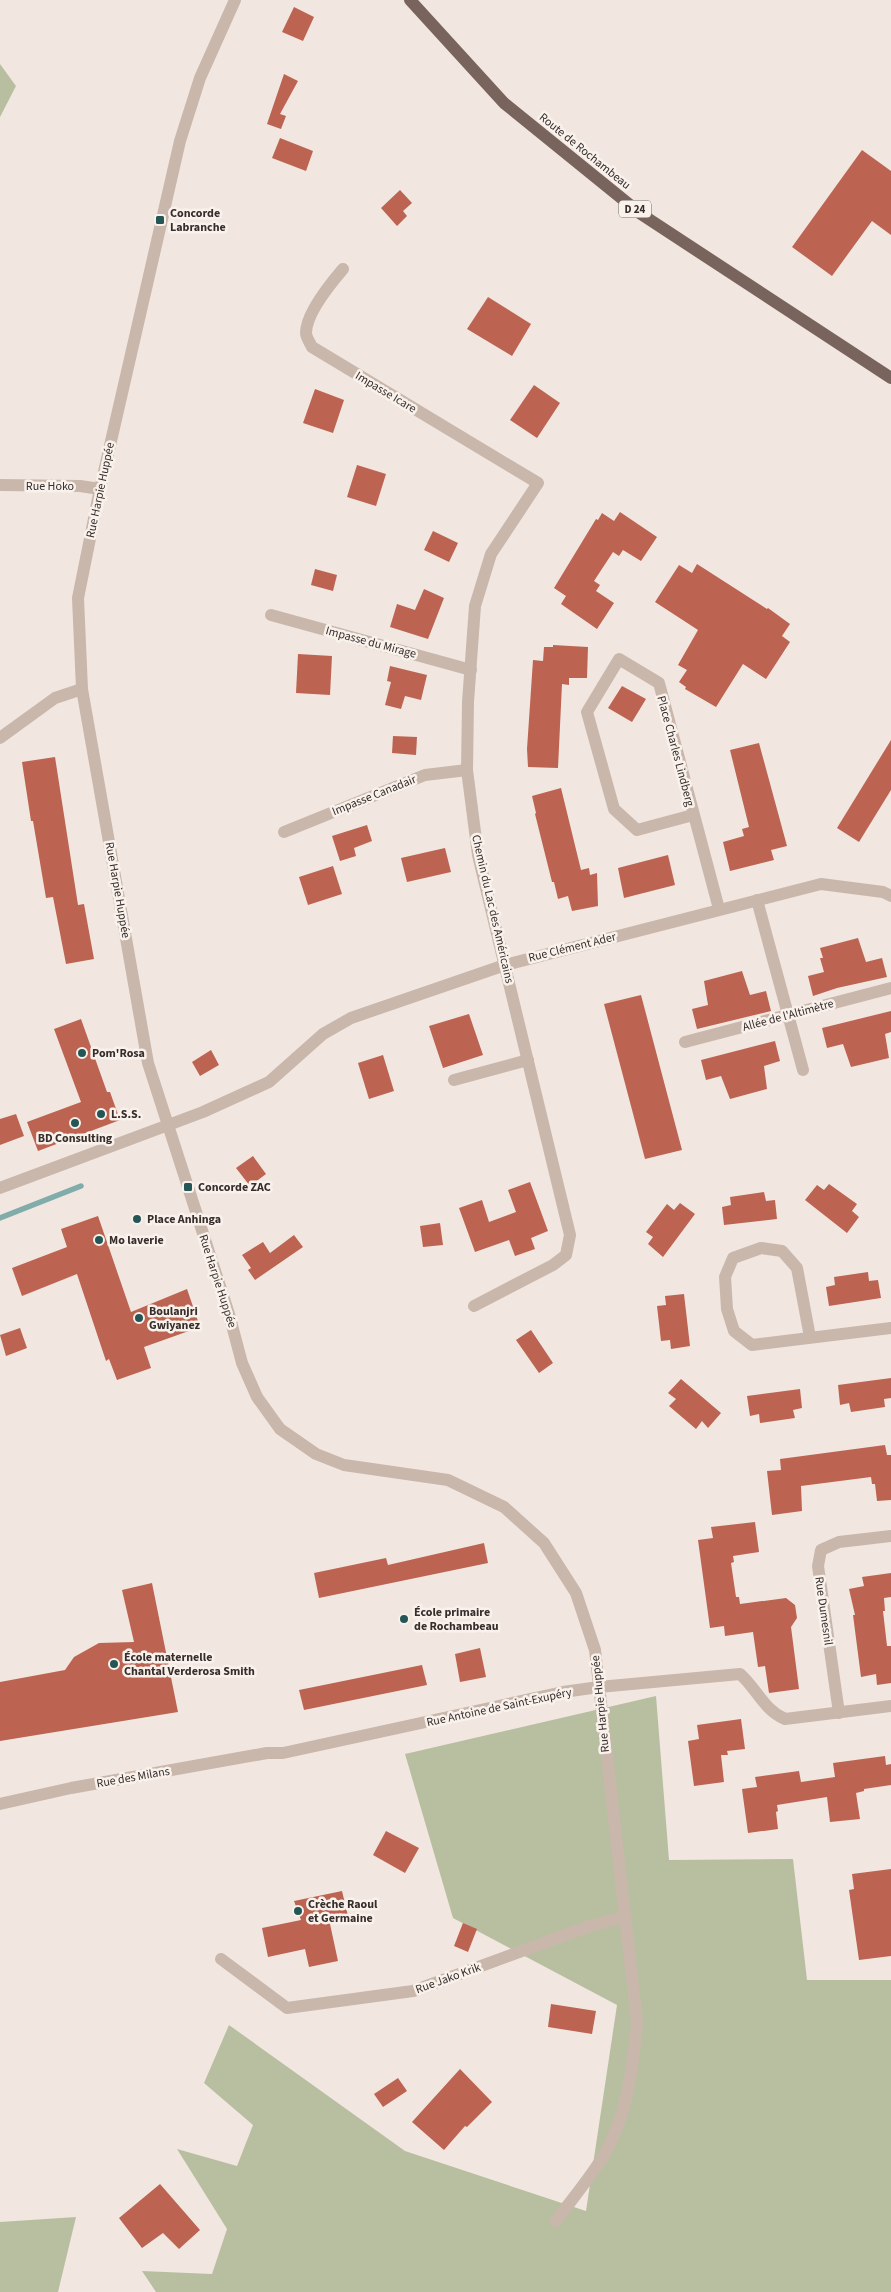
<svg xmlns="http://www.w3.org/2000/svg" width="891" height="2292" viewBox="0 0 891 2292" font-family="'Source Sans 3',sans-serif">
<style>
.green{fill:#b8bfa0}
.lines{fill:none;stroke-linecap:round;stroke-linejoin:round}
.stream{stroke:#81acaa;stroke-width:5.5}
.building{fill:#bd6352}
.street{stroke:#c9b7ac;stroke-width:12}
.primary{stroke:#78645d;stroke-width:12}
.poi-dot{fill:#235655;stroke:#f9f2ec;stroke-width:2}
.labels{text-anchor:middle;stroke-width:5;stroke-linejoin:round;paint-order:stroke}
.shield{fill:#f9f2ec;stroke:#716865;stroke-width:1}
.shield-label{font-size:11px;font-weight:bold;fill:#372d2b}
.street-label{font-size:12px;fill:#372d2b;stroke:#f9f2ec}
.poi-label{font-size:12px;font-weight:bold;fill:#372d2b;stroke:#f9f2ec;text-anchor:start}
</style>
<rect width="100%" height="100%" fill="#f1e7e0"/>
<g class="green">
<polygon points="0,64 16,86 0,117"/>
<polygon points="656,1696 669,1860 793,1859 807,1980 891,1980 891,2292 156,2292 142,2271 212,2274 227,2229 177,2149 237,2166 253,2125 204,2083 229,2025 405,2151 586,2211 617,2005 453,1918 405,1754"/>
<polygon points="76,2217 58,2292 0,2292 0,2222"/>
</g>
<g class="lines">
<polyline class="stream" points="0,1218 81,1186"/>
</g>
<g class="building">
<polygon points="294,7 314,17 303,41 282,32"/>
<polygon points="284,74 298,81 280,114 286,116 281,129 267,124"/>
<polygon points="280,138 313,151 306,171 272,158"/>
<polygon points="862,150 891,171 891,235 872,221 832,276 792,247"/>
<polygon points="400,190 412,203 403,211 407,216 397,226 381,208"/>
<polygon points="488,297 531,324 512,356 467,329"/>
<polygon points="534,385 560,403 537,438 510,420"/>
<polygon points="315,389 344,400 333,433 303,423"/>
<polygon points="357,465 386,474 376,506 347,497"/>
<polygon points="620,512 657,537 641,561 623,550 619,556 613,552 594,581 600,585 596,591 614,603 597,629 561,604 566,596 554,588 596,519 598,520 602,513 614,521"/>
<polygon points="433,531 458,543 449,562 424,550"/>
<polygon points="697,564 767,609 768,608 790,624 782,636 790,642 766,679 743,664 716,707 685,689 686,687 679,682 687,670 678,665 698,630 655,602 679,565 692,573"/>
<polygon points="315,569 337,575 333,591 311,585"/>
<polygon points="424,589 444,598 428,639 390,627 397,604 415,610"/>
<polygon points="553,645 588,647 587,678 569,678 569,685 562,684 558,768 528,767 527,749 533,660 543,661 544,647 553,647"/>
<polygon points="298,654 332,656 330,695 296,693"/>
<polygon points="390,666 427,675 421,700 405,696 401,709 385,705 391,682 387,681"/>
<polygon points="622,686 646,699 632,722 608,708"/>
<polygon points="393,736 417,737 416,755 392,753"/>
<polygon points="891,740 891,790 859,842 837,828"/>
<polygon points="759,743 787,846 771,850 774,860 730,871 723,842 744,836 742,829 749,827 730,750"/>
<polygon points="55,757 78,905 84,904 94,959 66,964 53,897 46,898 33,821 31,821 22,762"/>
<polygon points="561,788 581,870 589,868 590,875 597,873 598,906 572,911 568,896 558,899 554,882 552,882 535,814 536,813 532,796"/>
<polygon points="367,825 372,841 354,848 356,856 340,861 332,836"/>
<polygon points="445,848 451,872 407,882 401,858"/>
<polygon points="668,855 675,885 624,898 618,868"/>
<polygon points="333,866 342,894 308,905 299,877"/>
<polygon points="858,938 866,962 882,958 887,977 837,988 813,996 808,976 824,972 820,958 823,958 820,948"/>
<polygon points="742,971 750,995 766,991 771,1011 697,1029 692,1009 708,1005 704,981"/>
<polygon points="641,995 682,1150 645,1159 604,1004"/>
<polygon points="891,1011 891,1032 885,1034 889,1058 851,1067 843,1044 827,1048 822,1028"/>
<polygon points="469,1014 483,1055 443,1068 429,1026"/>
<polygon points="81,1019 107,1092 110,1092 120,1120 38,1151 27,1122 81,1102 54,1029"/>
<polygon points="775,1041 780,1061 764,1066 767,1089 730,1099 721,1076 706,1080 701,1060"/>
<polygon points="211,1050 219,1065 200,1076 192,1062"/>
<polygon points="383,1055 394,1091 369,1099 358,1063"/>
<polygon points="16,1114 24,1136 0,1145 0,1119"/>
<polygon points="253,1156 266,1174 250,1186 236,1168"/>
<polygon points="530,1182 548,1231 531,1238 535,1249 515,1256 509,1240 475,1252 459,1208 482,1200 489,1222 516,1212 508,1190"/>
<polygon points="829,1184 857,1204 852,1211 859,1217 847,1233 805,1200 817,1185 824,1190"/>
<polygon points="764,1192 766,1201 775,1200 777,1219 724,1225 722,1207 731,1205 730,1197"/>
<polygon points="680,1203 695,1214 663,1257 648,1244 653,1237 646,1232 667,1204 674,1210"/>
<polygon points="98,1216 131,1312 187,1289 200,1327 144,1347 151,1368 117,1380 109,1359 106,1361 77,1274 22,1296 12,1268 67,1247 61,1229"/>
<polygon points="440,1223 443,1245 423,1247 420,1226"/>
<polygon points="294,1235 303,1247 255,1280 248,1270 251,1268 242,1255 263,1242 270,1253"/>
<polygon points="868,1272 869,1281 878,1280 881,1298 829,1306 826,1287 835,1285 834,1277"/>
<polygon points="684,1294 690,1346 671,1349 670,1340 661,1341 657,1306 666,1305 665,1296"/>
<polygon points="20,1328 27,1348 6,1356 0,1335"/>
<polygon points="531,1330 553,1363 539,1373 516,1340"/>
<polygon points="891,1378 891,1398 884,1399 885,1407 851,1412 849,1403 840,1405 838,1385"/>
<polygon points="681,1379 721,1413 708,1428 702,1421 696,1429 669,1406 676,1399 668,1393"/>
<polygon points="800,1389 802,1408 793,1410 795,1418 760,1423 759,1414 750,1416 747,1396"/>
<polygon points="885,1445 887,1455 891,1455 891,1500 877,1501 875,1484 872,1484 871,1477 801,1486 802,1511 772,1515 767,1471 781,1470 780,1459"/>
<polygon points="755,1522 759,1552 733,1556 734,1562 731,1563 736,1597 739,1597 740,1604 786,1598 795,1605 797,1618 791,1627 799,1689 769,1693 765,1666 758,1667 753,1632 725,1636 724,1626 710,1628 698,1540 713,1538 711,1527"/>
<polygon points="484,1543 488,1563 319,1598 314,1573 386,1558 388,1565"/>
<polygon points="891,1573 891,1597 884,1598 885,1611 883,1611 887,1646 891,1646 891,1683 877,1685 876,1674 861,1677 853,1615 855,1615 849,1589 864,1586 862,1577"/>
<polygon points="152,1583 178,1712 0,1741 0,1682 65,1670 74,1657 99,1643 134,1642 122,1590"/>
<polygon points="480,1648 486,1677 460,1682 455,1654"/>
<polygon points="422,1665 427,1685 304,1710 299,1690"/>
<polygon points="741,1719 745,1749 727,1751 728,1755 721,1755 724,1782 694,1786 688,1741 699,1739 697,1725"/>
<polygon points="885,1756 886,1765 891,1764 891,1785 864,1789 864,1791 856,1793 860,1819 830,1822 827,1797 777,1805 778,1811 776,1812 778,1829 748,1833 742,1789 757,1787 755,1777 799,1771 801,1782 835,1777 833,1763"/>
<polygon points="386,1831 419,1848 405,1873 373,1855"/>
<polygon points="891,1869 891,1956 859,1960 849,1890 854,1889 852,1874"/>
<polygon points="342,1891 349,1920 330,1924 338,1961 309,1967 305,1949 268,1957 262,1928 301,1920 294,1901"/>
<polygon points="463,1923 477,1929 468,1952 454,1946"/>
<polygon points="551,2004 596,2011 592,2034 548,2027"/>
<polygon points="460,2069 492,2102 467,2127 465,2126 444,2150 412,2122"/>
<polygon points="398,2078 407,2091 383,2107 374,2094"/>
<polygon points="160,2184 200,2230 179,2249 163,2233 142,2248 119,2218"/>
</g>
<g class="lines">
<g class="street">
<path d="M235,0L200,78L180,141L100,489L78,598L82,689L148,1063L229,1314L242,1363L257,1397L280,1429L316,1454L344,1465L448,1480L504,1507L544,1543L576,1593L595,1650L637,2022C633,2067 627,2116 604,2155C590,2178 572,2199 556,2221"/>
<path d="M343,269C331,283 306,314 306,333C306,337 310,343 312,347L538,483L491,554L475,606L468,702L467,770L478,855L570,1235L566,1255L553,1265L474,1306"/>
<polyline points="0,485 80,486 100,489"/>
<polyline points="271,615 471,670"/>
<polyline points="0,738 55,698 82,689"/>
<polyline points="693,815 637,830 614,809 587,712 619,659 659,683 719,909"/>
<polyline points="284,832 425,775 467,770"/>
<polyline points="757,900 803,1070"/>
<polyline points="685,1042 891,988"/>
<polyline points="454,1080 528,1060"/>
<polyline points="0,1188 203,1112 269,1082 323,1034 351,1018 505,965 821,884 883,892 891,896"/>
<polyline points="810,1337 797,1268 782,1251 761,1248 733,1258 725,1277 727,1309 734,1331 752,1345 891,1328"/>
<polyline points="839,1713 818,1566 821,1550 839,1542 891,1536"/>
<path d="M0,1804L71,1788L267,1753H283L563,1692L599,1687L740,1674C757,1689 763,1709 785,1719L891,1706"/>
<polyline points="221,1959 287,2008 413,1991 590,1926 624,1917"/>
</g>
<polyline class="primary" points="410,0 504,103 641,214 891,378"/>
</g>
<g class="poi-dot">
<rect x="155" y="215" width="10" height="10" rx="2.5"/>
<circle cx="82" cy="1053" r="5"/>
<circle cx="101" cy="1114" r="5"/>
<circle cx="75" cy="1123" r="5"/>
<rect x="183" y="1182" width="10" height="10" rx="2.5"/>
<circle cx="137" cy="1219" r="5"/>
<circle cx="99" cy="1240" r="5"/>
<circle cx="139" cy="1318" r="5"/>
<circle cx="404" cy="1619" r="5"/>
<circle cx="114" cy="1664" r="5"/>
<circle cx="298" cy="1911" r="5"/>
</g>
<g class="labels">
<rect class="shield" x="619" y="200.5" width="32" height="17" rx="4"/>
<g class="shield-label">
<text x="635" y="213">D 24</text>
</g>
<g class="street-label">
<text transform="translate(585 151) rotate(39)" y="4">Route de Rochambeau</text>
<text transform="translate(386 392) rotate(31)" y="4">Impasse Icare</text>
<text x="50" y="490">Rue Hoko</text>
<text transform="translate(100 490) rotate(-78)" y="4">Rue Harpie Huppée</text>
<text transform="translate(371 642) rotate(15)" y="4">Impasse du Mirage</text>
<text transform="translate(676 751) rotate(75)" y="4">Place Charles Lindberg</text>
<text transform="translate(374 795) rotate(-22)" y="4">Impasse Canadair</text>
<text transform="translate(118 890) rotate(80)" y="4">Rue Harpie Huppée</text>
<text transform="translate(493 909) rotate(77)" y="4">Chemin du Lac des Américains</text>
<text transform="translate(572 947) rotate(-14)" y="4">Rue Clément Ader</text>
<text transform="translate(788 1015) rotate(-15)" y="4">Allée de l'Altimètre</text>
<text transform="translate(218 1281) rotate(72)" y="4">Rue Harpie Huppée</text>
<text transform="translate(824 1611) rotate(82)" y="4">Rue Dumesnil</text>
<text transform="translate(600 1704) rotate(-96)" y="4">Rue Harpie Huppée</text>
<text transform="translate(499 1707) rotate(-12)" y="4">Rue Antoine de Saint-Exupéry</text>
<text transform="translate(133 1777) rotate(-10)" y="4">Rue des Milans</text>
<text transform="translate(448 1978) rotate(-20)" y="4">Rue Jako Krik</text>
</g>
<g class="poi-label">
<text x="170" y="217">Concorde<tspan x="170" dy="14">Labranche</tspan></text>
<text x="92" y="1057">Pom'Rosa</text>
<text x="111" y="1118">L.S.S.</text>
<text x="75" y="1142" text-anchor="middle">BD Consulting</text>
<text x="198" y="1191">Concorde ZAC</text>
<text x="147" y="1223">Place Anhinga</text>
<text x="109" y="1244">Mo laverie</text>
<text x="149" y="1315">Boulanjri<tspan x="149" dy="14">Gwiyanez</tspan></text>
<text x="414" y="1616">École primaire<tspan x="414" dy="14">de Rochambeau</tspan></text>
<text x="124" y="1661">École maternelle<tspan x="124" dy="14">Chantal Verderosa Smith</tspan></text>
<text x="308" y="1908">Crèche Raoul<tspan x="308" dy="14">et Germaine</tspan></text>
</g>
</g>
</svg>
